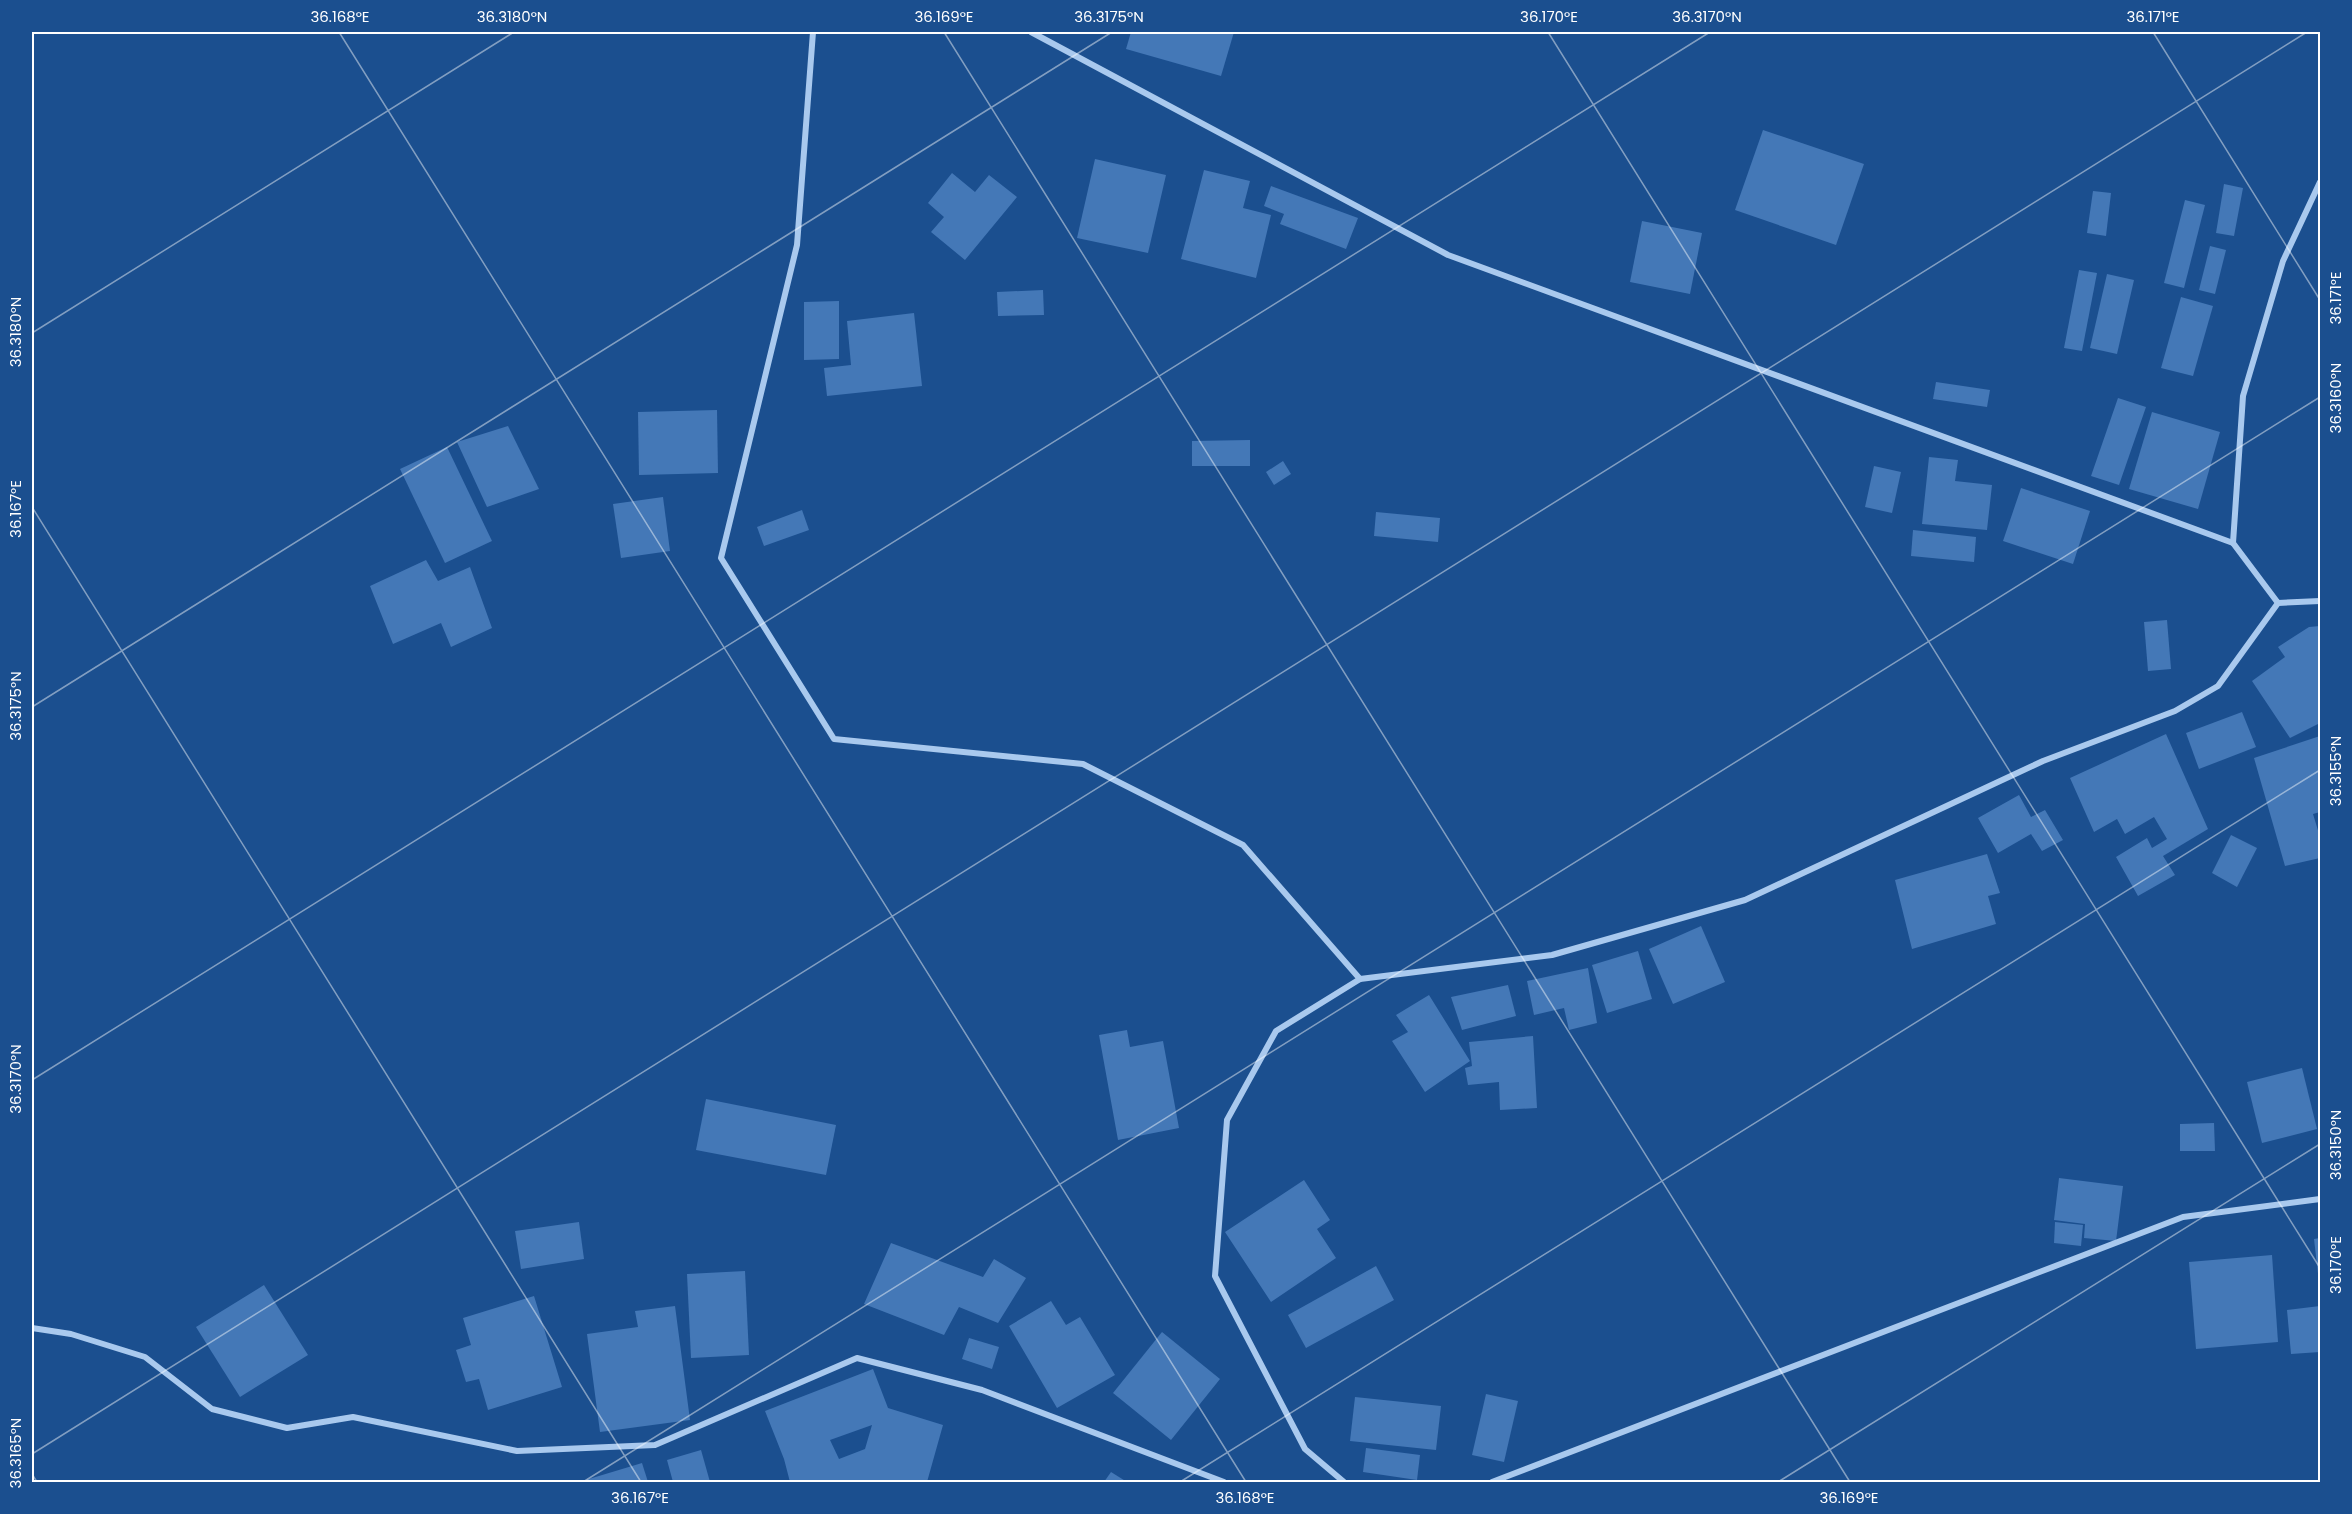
<svg xmlns="http://www.w3.org/2000/svg" width="2352" height="1514" viewBox="0 0 2352 1514" font-family="Poppins,sans-serif">
<style>
.building{fill:#4478b7;fill-rule:evenodd}
.lines{fill:none;stroke-linecap:round;stroke-linejoin:round}
.path{stroke:#a9c9ee;stroke-width:4;stroke-dasharray:3 4.5;stroke-linecap:butt}
.minor{stroke:#a9c9ee;stroke-width:6}
.ticks{fill:none;stroke:#fff;stroke-width:1.5;stroke-opacity:0.45}
.neatline{fill:none;stroke:#fff;stroke-width:2}
.ticks-label{font-size:15px;text-anchor:middle;fill:#fff}
</style>
<rect width="100%" height="100%" fill="#1b4f8f"/>
<g class="building">
<polygon points="1131,32 1234,32 1221,76 1126,49"/>
<polygon points="1763,130 1864,164 1836,245 1735,210"/>
<polygon points="1095,159 1166,175 1148,253 1077,238"/>
<polygon points="1204,170 1250,181 1243,208 1271,215 1256,278 1181,259"/>
<polygon points="952,173 975,192 989,175 1017,197 965,260 931,232 944,217 928,203"/>
<polygon points="2224,184 2243,188 2234,236 2216,233"/>
<polygon points="1271,186 1358,218 1346,249 1280,224 1284,214 1264,206"/>
<polygon points="2093,191 2111,193 2106,236 2087,233"/>
<polygon points="2185,200 2205,205 2184,288 2164,283"/>
<polygon points="1642,221 1702,233 1690,294 1630,282"/>
<polygon points="2210,246 2226,250 2215,294 2199,290"/>
<polygon points="2079,270 2097,273 2082,351 2064,348"/>
<polygon points="2107,274 2134,280 2117,354 2090,348"/>
<polygon points="1043,290 1044,315 998,316 997,292"/>
<polygon points="2181,297 2213,306 2193,376 2161,368"/>
<polygon points="839,301 839,359 804,360 804,302"/>
<polygon points="914,313 922,386 827,396 824,368 851,365 847,321"/>
<polygon points="1936,382 1990,390 1987,407 1933,399"/>
<polygon points="2118,398 2146,407 2119,485 2091,476"/>
<polygon points="717,410 718,473 639,475 638,412"/>
<polygon points="2152,412 2220,432 2198,509 2129,489"/>
<polygon points="508,426 539,489 487,507 457,442"/>
<polygon points="1250,440 1250,466 1192,466 1192,441"/>
<polygon points="447,447 492,541 445,563 400,469"/>
<polygon points="1929,457 1958,460 1955,481 1992,485 1987,530 1922,524"/>
<polygon points="1283,461 1291,474 1274,485 1266,472"/>
<polygon points="1874,466 1901,472 1892,513 1865,507"/>
<polygon points="2021,488 2090,511 2073,564 2003,541"/>
<polygon points="663,497 670,551 621,558 613,504"/>
<polygon points="802,510 809,530 764,546 757,527"/>
<polygon points="1376,512 1440,518 1438,542 1374,536"/>
<polygon points="1913,530 1976,537 1974,562 1911,556"/>
<polygon points="426,560 438,581 470,567 492,628 451,647 441,623 393,644 370,586"/>
<polygon points="2167,620 2171,669 2148,671 2144,622"/>
<polygon points="2320,626 2320,723 2290,738 2252,681 2285,657 2278,647 2309,627"/>
<polygon points="2242,712 2256,747 2199,769 2186,733"/>
<polygon points="2166,734 2208,829 2163,856 2175,875 2138,896 2116,857 2147,838 2152,848 2167,839 2154,817 2125,834 2117,819 2094,832 2070,778"/>
<polygon points="2320,736 2320,812 2313,814 2320,837 2320,858 2285,866 2254,758"/>
<polygon points="2019,795 2031,817 2045,810 2063,840 2042,851 2031,834 1998,853 1978,818"/>
<polygon points="2231,835 2257,848 2237,887 2212,873"/>
<polygon points="1987,854 2000,893 1988,896 1996,924 1912,949 1895,880"/>
<polygon points="1701,926 1725,982 1673,1004 1649,949"/>
<polygon points="1638,951 1652,999 1607,1013 1592,965"/>
<polygon points="1588,968 1597,1023 1569,1030 1564,1008 1534,1015 1527,981"/>
<polygon points="1508,985 1516,1016 1462,1030 1451,997"/>
<polygon points="1429,995 1470,1061 1425,1092 1392,1041 1408,1032 1396,1015"/>
<polygon points="1127,1030 1130,1047 1163,1041 1179,1128 1118,1140 1099,1035"/>
<polygon points="1533,1036 1537,1108 1500,1110 1499,1082 1468,1085 1465,1068 1472,1066 1469,1042"/>
<polygon points="2302,1068 2317,1129 2262,1143 2247,1082"/>
<polygon points="706,1099 836,1125 826,1175 696,1150"/>
<polygon points="2214,1123 2215,1151 2180,1151 2180,1124"/>
<polygon points="2059,1178 2123,1186 2116,1241 2084,1238 2085,1224 2054,1220"/>
<polygon points="1304,1180 1330,1220 1317,1229 1336,1258 1271,1302 1225,1232"/>
<polygon points="579,1222 584,1259 521,1269 515,1231"/>
<polygon points="2055,1222 2083,1225 2081,1246 2054,1243"/>
<polygon points="2320,1238 2320,1282 2319,1282 2314,1239"/>
<polygon points="891,1243 983,1277 994,1259 1026,1278 998,1323 959,1307 944,1335 864,1304"/>
<polygon points="2272,1255 2278,1342 2196,1349 2189,1262"/>
<polygon points="1376,1266 1394,1300 1306,1348 1288,1315"/>
<polygon points="745,1271 749,1355 691,1358 687,1274"/>
<polygon points="264,1285 308,1355 240,1397 196,1327"/>
<polygon points="534,1296 562,1387 488,1410 479,1379 466,1382 456,1350 471,1345 463,1318"/>
<polygon points="1051,1301 1066,1325 1080,1317 1115,1375 1057,1408 1009,1326"/>
<polygon points="675,1306 690,1420 600,1432 587,1334 638,1327 635,1311"/>
<polygon points="2320,1306 2320,1352 2291,1354 2287,1310"/>
<polygon points="1162,1332 1220,1379 1171,1440 1113,1393"/>
<polygon points="969,1338 999,1347 992,1369 962,1359"/>
<path d="M873,1369L888,1408L943,1425L927,1482H790L784,1459L765,1411ZM872,1425L865,1449L839,1459L830,1440Z"/>
<polygon points="1486,1394 1518,1401 1504,1462 1472,1455"/>
<polygon points="1355,1397 1441,1406 1436,1450 1350,1441"/>
<polygon points="1366,1448 1420,1455 1417,1480 1363,1472"/>
<polygon points="701,1450 710,1482 673,1482 667,1460"/>
<polygon points="642,1463 648,1482 579,1482"/>
<polygon points="1111,1472 1127,1482 1104,1482"/>
</g>
<g class="lines">
<polyline class="path" points="32,33 33,32"/>
<g class="minor">
<polyline points="813,32 797,245 721,558 834,739 1083,764 1243,845 1360,979"/>
<polyline points="1031,32 1448,255 2233,543"/>
<polyline points="2320,182 2283,261 2243,396 2233,543 2278,603 2320,601"/>
<polyline points="32,1328 71,1334 145,1357 212,1409 287,1428 353,1417 517,1451 655,1445 857,1358 982,1390 1224,1482"/>
<polyline points="1344,1482 1305,1449 1215,1276 1227,1120 1276,1031 1360,979 1552,955 1745,900 2043,761 2175,711 2218,686 2278,603"/>
<polyline points="1492,1482 2183,1217 2320,1199"/>
</g>
</g>
<path class="ticks" d="M339,32L1246,1482M944,32L1850,1482M1548,32L2320,1268M2153,32L2320,300M32,333L514,32M32,507L641,1482M32,707L1112,32M32,1080L1710,32M32,1454L2307,32M32,1474L37,1482M583,1482L2320,397M1180,1482L2320,770M1778,1482L2320,1144"/>
<rect width="2352" height="1514" fill="none" stroke="#1b4f8f" stroke-width="66"/>
<rect x="33" y="33" width="2286" height="1448" class="neatline"/>
<g class="ticks-label">
<text x="340" y="22">36.168°E</text>
<text x="512" y="22">36.3180°N</text>
<text x="944" y="22">36.169°E</text>
<text x="1109" y="22">36.3175°N</text>
<text x="1549" y="22">36.170°E</text>
<text x="1707" y="22">36.3170°N</text>
<text x="2153" y="22">36.171°E</text>
<text transform="translate(2336 298) rotate(-90)" y="5">36.171°E</text>
<text transform="translate(16 332) rotate(-90)" y="5">36.3180°N</text>
<text transform="translate(2336 398) rotate(-90)" y="5">36.3160°N</text>
<text transform="translate(16 509) rotate(-90)" y="5">36.167°E</text>
<text transform="translate(16 706) rotate(-90)" y="5">36.3175°N</text>
<text transform="translate(2336 771) rotate(-90)" y="5">36.3155°N</text>
<text transform="translate(16 1079) rotate(-90)" y="5">36.3170°N</text>
<text transform="translate(2336 1145) rotate(-90)" y="5">36.3150°N</text>
<text transform="translate(2336 1265) rotate(-90)" y="5">36.170°E</text>
<text transform="translate(16 1453) rotate(-90)" y="5">36.3165°N</text>
<text x="640" y="1503">36.167°E</text>
<text x="1245" y="1503">36.168°E</text>
<text x="1849" y="1503">36.169°E</text>
</g>
</svg>
